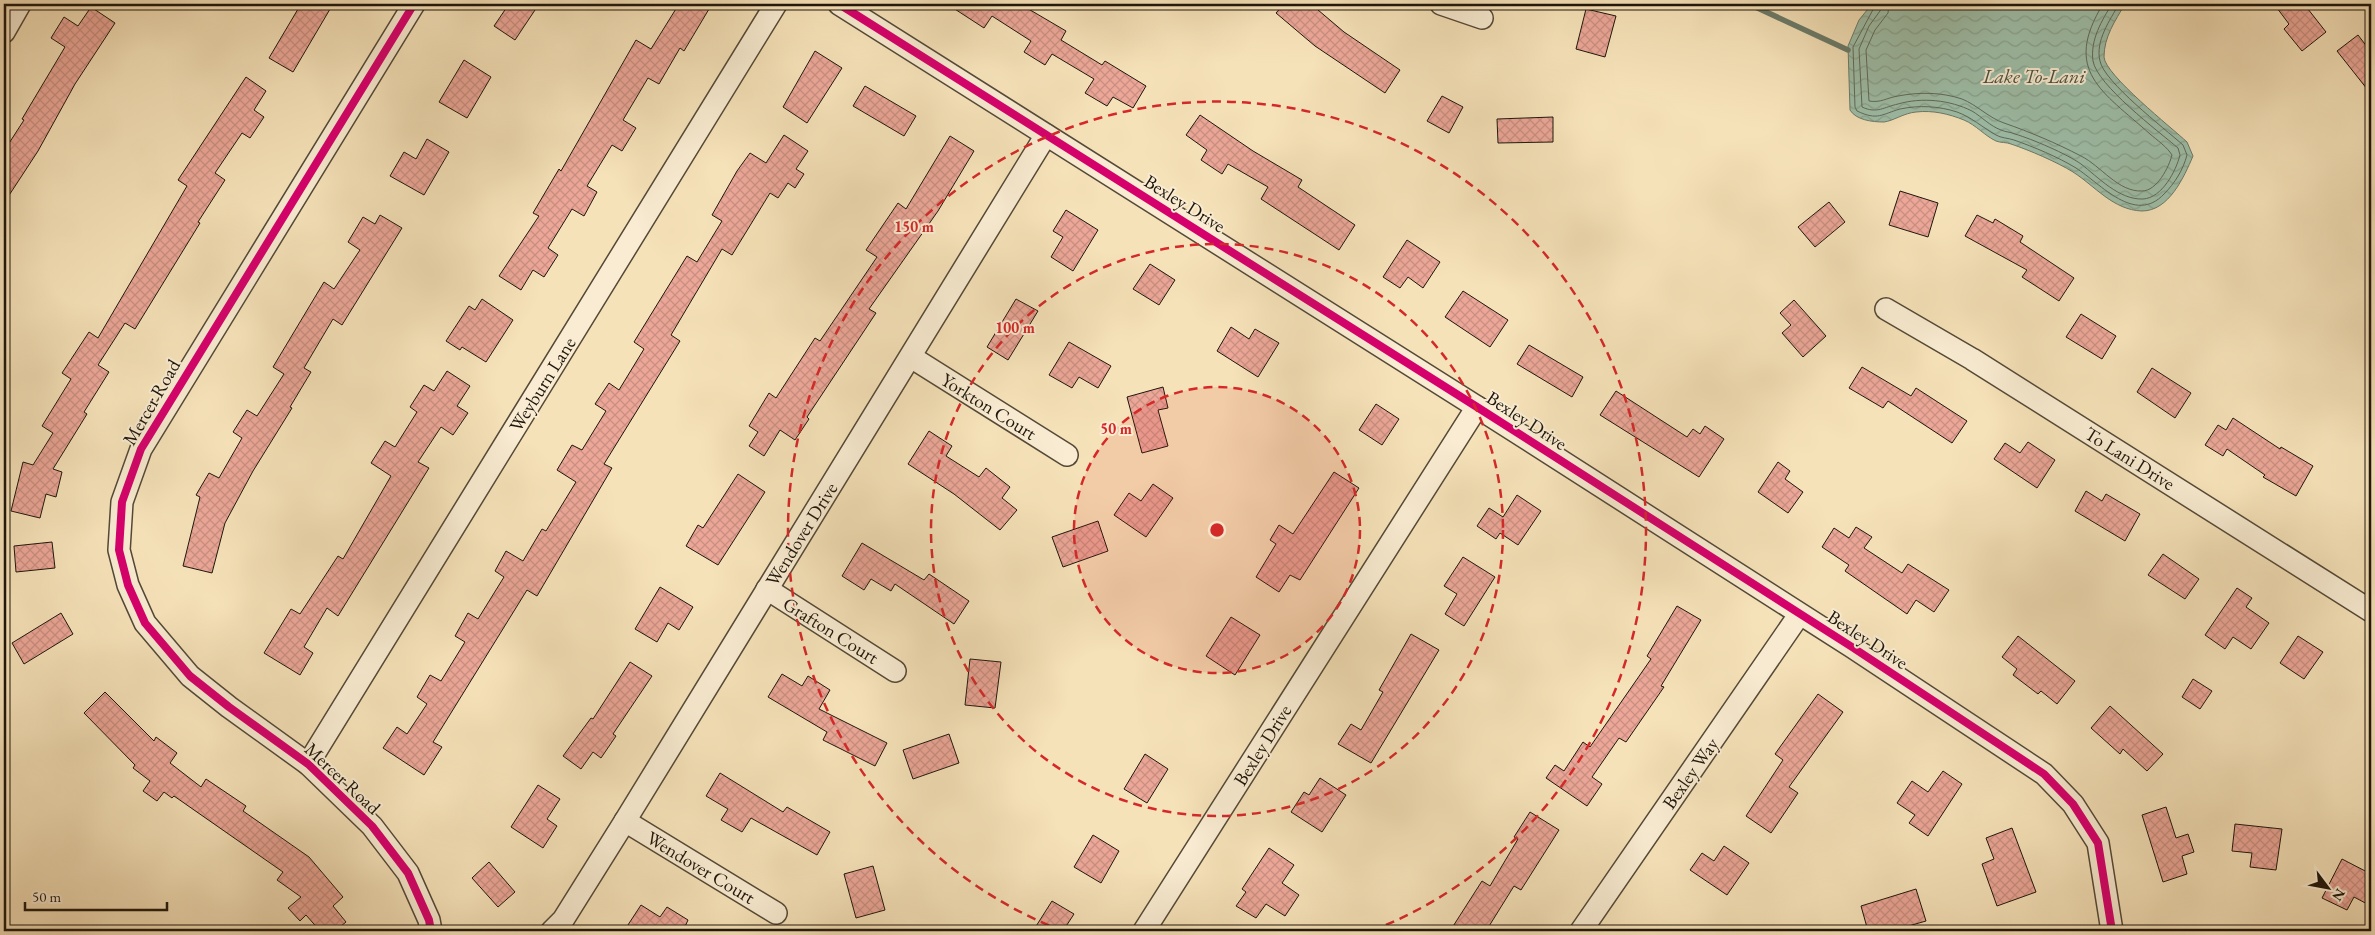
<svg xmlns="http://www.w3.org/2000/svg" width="2375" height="935" viewBox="0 0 2375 935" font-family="'EB Garamond',serif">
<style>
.water{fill:url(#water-waves);stroke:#6b7b6a}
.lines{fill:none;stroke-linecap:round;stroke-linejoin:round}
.shore{stroke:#5e6a5a;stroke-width:1}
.stream{stroke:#6b7b6a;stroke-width:5.5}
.building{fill:url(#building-cross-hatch);stroke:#1e160c}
.minor-casing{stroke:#544937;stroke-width:24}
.minor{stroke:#f9ecd2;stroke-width:21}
.cycleway-casing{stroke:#f9ecd2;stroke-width:11}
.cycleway{stroke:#d6006c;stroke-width:8}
.ring{fill:none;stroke:#d62828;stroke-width:2.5;stroke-dasharray:9 6}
.labels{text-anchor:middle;stroke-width:4;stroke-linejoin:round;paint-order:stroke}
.street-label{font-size:19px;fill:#1e160c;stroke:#f9ecd2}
.water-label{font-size:20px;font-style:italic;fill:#4b5143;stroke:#f9ecd2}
.centre{fill:#d62828;stroke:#f9ecd2;stroke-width:2.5}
.ring-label{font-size:15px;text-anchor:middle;font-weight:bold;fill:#d62828;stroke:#f9ecd2;stroke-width:4;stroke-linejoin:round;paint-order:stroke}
</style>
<defs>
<pattern id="water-waves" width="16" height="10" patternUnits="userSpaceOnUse" patternTransform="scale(1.25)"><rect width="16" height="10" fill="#9ebfa9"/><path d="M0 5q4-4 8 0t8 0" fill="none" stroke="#88a390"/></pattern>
<pattern id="building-cross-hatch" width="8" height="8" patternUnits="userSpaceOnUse" patternTransform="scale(1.25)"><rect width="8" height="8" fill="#eca798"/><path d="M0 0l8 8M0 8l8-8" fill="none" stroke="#ca8f82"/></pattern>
</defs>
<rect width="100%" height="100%" fill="#f6e2b9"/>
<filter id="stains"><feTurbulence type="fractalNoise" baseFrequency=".004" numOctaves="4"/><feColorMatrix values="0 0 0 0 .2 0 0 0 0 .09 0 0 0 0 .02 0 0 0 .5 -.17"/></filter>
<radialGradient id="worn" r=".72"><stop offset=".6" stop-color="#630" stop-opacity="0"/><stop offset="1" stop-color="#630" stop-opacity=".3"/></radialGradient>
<path class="water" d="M1872,4H2125C2115,21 2104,37 2104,57C2105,75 2172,128 2187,142L2193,156C2184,177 2169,211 2142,211C2113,210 2095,186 2073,172C2057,162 2029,150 2011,144C2006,142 2001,143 1996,141C1985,136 1976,125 1964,120C1949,114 1933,110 1916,112C1904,113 1893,121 1884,122C1872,122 1856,120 1850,110L1848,46L1859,20Z"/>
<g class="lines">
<g class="shore">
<path d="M1876,4L1853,47L1855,107L1857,111C1878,121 1882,114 1900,109C1919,105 1939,106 1957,112C1971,117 1982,127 1996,135C2001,138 2008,138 2014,140C2034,147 2058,157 2076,168C2101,184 2135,225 2164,194C2175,183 2183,170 2187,155L2183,145C2164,128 2104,82 2100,61C2095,41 2110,20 2119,4"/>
<path d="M1882,4L1880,11L1869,26L1859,49L1862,107C1877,114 1884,107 1898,104C1922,97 1950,100 1972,111C1982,117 1990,126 2001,130C2005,132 2011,132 2015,134C2032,139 2067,154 2081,164C2098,177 2119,200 2143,199C2162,198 2176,171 2180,155L2178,148C2158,131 2097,85 2093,61C2090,40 2102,20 2112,4"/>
<path d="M1889,4L1888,13L1875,30L1866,50L1869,101C1881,103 1886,98 1898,96C1919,92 1941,92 1962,99C1977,105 1989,118 2004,123C2030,132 2056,143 2081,156C2101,166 2118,192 2142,191C2157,191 2169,167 2172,155C2167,147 2157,140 2150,134C2102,91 2062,71 2103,4"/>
</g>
<polyline class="stream" points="1749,4 1848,50"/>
</g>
<g class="building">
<polygon points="301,4 333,4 293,72 269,58"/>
<polygon points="509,4 539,4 515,40 494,26"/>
<polygon points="679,4 712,4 684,51 680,48 659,84 648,78 623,120 636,128 622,151 612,145 587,186 597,192 584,216 572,209 548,248 558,255 544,277 533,270 521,290 499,276 539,216 533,213 559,169 561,171 636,40 651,49"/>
<polygon points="947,4 1020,4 1066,31 1061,40 1102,65 1105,61 1146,86 1133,108 1113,97 1107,106 1085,93 1094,79 1052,54 1045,65 1024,52 1031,41 992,16 984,28"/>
<polygon points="1284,4 1311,4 1344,32 1400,70 1385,93 1315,46 1276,13"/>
<polygon points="2274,4 2304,4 2326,32 2302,51 2284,29 2289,24"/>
<polygon points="91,7 115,23 75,84 38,151 4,203 4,151 24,120 22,119 65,47 51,38 64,17 78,26"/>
<polygon points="1586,9 1616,16 1605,57 1576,49"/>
<polygon points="2358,35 2371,52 2371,94 2337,51"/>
<polygon points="815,51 842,68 807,123 783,107"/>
<polygon points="464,60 491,77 467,118 439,102"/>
<polygon points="246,77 266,91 254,110 264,117 250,138 242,133 215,173 225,180 198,222 200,223 135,329 125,323 98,365 109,372 84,412 87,414 53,469 62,472 56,497 46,494 40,518 11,511 23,462 33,465 53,433 42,426 71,379 62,373 89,332 98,338 187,186 178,180"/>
<polygon points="865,86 916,116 904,136 853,106"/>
<polygon points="1442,96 1463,107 1449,133 1427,121"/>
<polygon points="1200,115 1253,151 1302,180 1298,187 1355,225 1339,250 1261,199 1268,187 1228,164 1222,174 1201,160 1207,150 1186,135"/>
<polygon points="1553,117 1553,142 1498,143 1497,119"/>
<polygon points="784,135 808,151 796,169 804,174 795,188 788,183 778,198 770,193 732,255 722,249 671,335 680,341 604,464 612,468 537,596 527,590 433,742 442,747 424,775 383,748 397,727 407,734 427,704 417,697 430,675 441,681 465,642 455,636 468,613 478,619 504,577 495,571 506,551 523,561 542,529 546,531 576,482 557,470 572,445 582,450 606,411 595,404 609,383 619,390 644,349 634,342 687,256 697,262 722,221 712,215 737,171 750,153 766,163"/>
<polygon points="950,136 974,151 938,211 869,309 876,313 807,417 809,419 795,440 780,430 764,456 749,446 758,432 749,426 769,393 776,398 815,338 820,341 877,257 866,250 898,203 906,209"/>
<polygon points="427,139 449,152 424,195 390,176 404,152 416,159"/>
<polygon points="1900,191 1938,203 1928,237 1889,225"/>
<polygon points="1829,202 1845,222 1815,247 1798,227"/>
<polygon points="1066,210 1098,230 1073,271 1051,257 1063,237 1053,231"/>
<polygon points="380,215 402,228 342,325 333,319 304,368 311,372 290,407 292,408 253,471 225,523 212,573 183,566 200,497 196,495 209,473 219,478 242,438 233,432 247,410 257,416 284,374 273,367 324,282 334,289 360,250 348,242 363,217 375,224"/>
<polygon points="1977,215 1993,223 1995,219 2023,236 2020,242 2074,278 2059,301 2022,277 2027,270 1965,236"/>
<polygon points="1407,240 1440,262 1423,288 1408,277 1400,288 1383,277"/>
<polygon points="1150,264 1175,280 1159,305 1133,289"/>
<polygon points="1463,291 1508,320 1490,347 1445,317"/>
<polygon points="482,299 513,320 486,362 462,347 460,350 446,341 469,306 475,310"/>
<polygon points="1016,299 1038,311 1008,360 987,347"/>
<polygon points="1794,300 1826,336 1803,357 1782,333 1791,325 1780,313"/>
<polygon points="2081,314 2116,336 2102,359 2066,337"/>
<polygon points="1231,327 1249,339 1255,329 1279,343 1258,377 1217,351"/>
<polygon points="1069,342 1111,366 1098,388 1079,377 1072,388 1049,375"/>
<polygon points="1529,345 1583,377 1572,397 1517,364"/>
<polygon points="1862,367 1911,396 1916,388 1967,421 1952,443 1888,401 1883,408 1849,388"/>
<polygon points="2152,368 2191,393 2175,418 2137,392"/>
<polygon points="447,371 470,386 457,406 468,413 453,435 441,427 418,462 429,468 338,616 327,608 304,647 313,653 300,675 264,653 291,609 300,614 338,556 343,559 391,476 371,463 385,441 395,447 417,412 410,407 424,385 434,391"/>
<polygon points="1163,387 1168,408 1158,410 1168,446 1142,453 1127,397"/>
<polygon points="1616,391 1687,437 1693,429 1700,434 1705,426 1724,439 1699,477 1600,415"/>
<polygon points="1376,404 1399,419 1382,445 1359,430"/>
<polygon points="2233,418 2280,449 2281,447 2313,466 2296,496 2263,477 2265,475 2227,449 2223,456 2205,445 2218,425 2226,430"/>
<polygon points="929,431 952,446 946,456 979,477 986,468 1010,487 1002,498 1017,510 1000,530 954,494 908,464"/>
<polygon points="2028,442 2055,460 2037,488 1994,459 2005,443 2020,453"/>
<polygon points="1778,462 1790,471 1785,479 1803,492 1788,513 1758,492"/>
<polygon points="1334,472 1359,488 1300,580 1290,575 1279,592 1256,577 1276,544 1270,540 1279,525 1293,534"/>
<polygon points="738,474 765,492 718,565 686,546 698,525 703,528"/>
<polygon points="1153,484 1173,498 1146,537 1114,515 1129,493 1141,501"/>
<polygon points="2086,491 2102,501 2106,494 2140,514 2125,541 2075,511"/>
<polygon points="1517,495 1541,511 1518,545 1500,533 1496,539 1477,526 1489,508 1503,517"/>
<polygon points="1098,521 1108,551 1063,567 1052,537"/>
<polygon points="1856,527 1872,537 1864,548 1902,573 1908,564 1949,590 1934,612 1916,600 1907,614 1845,571 1849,565 1822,547 1834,528 1849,538"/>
<polygon points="52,542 55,568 16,572 14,546"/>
<polygon points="862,543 924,580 929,574 969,601 954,624 895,584 891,591 871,579 864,590 842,576"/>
<polygon points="2163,554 2199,579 2185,599 2148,575"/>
<polygon points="1463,557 1495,577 1464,626 1445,614 1457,594 1444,586"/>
<polygon points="660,587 693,607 679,630 668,623 657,642 635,629"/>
<polygon points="2237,588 2252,598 2246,607 2269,623 2251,649 2233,637 2225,649 2205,635"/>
<polygon points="1677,606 1701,620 1661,686 1664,687 1626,742 1619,738 1592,777 1602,784 1587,806 1546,778 1555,765 1564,771 1583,742 1590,747 1651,659 1647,656"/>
<polygon points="61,613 73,634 24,664 12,643"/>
<polygon points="1231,617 1260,635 1235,675 1206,656"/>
<polygon points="1411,634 1439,650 1371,763 1338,744 1351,724 1361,730 1383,692 1379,690"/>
<polygon points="2018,636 2075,681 2057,704 2041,691 2038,694 2013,675 2017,669 2002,657"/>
<polygon points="2298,636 2323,652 2304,679 2280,663"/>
<polygon points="970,659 1001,662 995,708 965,705"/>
<polygon points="630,662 652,676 613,734 616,736 601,758 593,752 581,769 563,756 591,718 593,719"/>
<polygon points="782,674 802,686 808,676 830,690 819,709 887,743 875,766 823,740 827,732 768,697"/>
<polygon points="2193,679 2212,691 2200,709 2182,697"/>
<polygon points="105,692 154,741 156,737 177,753 170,763 201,787 206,779 246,806 243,811 309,857 343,897 333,906 346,922 335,931 320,931 306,915 300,921 288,908 301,897 277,880 283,872 174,796 172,798 164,792 157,801 143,791 150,781 133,768 135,765 84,713"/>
<polygon points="1818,694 1843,712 1789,787 1798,793 1771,833 1746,816 1783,760 1775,754"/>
<polygon points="2110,706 2163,754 2147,771 2123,749 2120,754 2091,728"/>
<polygon points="949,734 959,763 913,779 903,750"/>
<polygon points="1145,754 1168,769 1147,803 1124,789"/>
<polygon points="1943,771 1962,784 1928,836 1909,823 1915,815 1897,803 1912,781 1928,792"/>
<polygon points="720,773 783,812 787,807 830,832 817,855 751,818 742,832 721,820 728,809 706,796"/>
<polygon points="1320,778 1346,795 1322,832 1291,812 1304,792 1309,795"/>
<polygon points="538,785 560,799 547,819 557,826 543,848 511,827"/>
<polygon points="2166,807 2176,838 2188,834 2194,852 2182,856 2187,874 2163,882 2142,815"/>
<polygon points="1530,812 1559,830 1521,890 1514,886 1486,931 1450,931 1482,881 1490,886 1518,839 1514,837"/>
<polygon points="2235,824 2282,829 2276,870 2250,867 2252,853 2232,851"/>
<polygon points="2012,828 2036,892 1997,906 1982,864 1994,859 1986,838"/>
<polygon points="1093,835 1119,851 1101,883 1074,867"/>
<polygon points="1724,846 1749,863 1727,895 1690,870 1702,853 1714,861"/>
<polygon points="1269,848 1294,865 1282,883 1299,895 1285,916 1266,904 1256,918 1236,906 1246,892 1242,889"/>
<polygon points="2342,859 2371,874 2371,906 2354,897 2347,910 2322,898"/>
<polygon points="489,862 515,892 498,907 472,878"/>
<polygon points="873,866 885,910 856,918 844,874"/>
<polygon points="1916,889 1926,921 1891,931 1868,931 1861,906"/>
<polygon points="1052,901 1074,914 1063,931 1033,931"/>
<polygon points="641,905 660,917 667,907 688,920 683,931 624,931"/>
</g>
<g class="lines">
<defs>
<g id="minor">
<polyline points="414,4 141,449 122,502 119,550 128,585 145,623 190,676 229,707 308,764 372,826 408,873 429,920 431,931"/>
<polyline points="839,4 1477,407 1852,647 2044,774 2073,804 2098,843 2112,931"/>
<polyline points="1441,4 1482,18"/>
<polyline points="4,32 20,4"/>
<polyline points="1886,309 1972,359 2371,611"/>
<polyline points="911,357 1067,455"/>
<polyline points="767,589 895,671"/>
<polyline points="308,764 776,4"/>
<polyline points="625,821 776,913"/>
<polyline points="552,931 563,920 625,821 1046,135"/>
<polyline points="1144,931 1477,407"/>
<polyline points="1581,931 1799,615"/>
</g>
</defs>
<use href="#minor" class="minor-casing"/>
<use href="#minor" class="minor"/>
<defs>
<g id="cycleway">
<polyline points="414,4 141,449 122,502 119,550 128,585 145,623 190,676 229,707 308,764 372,826 408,873 429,920 431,931"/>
<polyline points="839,4 1477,407 1852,647 2044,774 2073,804 2098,843 2112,931"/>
</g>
</defs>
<use href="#cycleway" class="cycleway-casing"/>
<use href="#cycleway" class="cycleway"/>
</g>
<circle cx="1217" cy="530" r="143" fill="#d62828" fill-opacity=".12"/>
<g class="ring">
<circle cx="1217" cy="530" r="143"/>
<circle cx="1217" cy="530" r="286"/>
<path d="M1063 931A429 429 0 1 1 1371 931"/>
</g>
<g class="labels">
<g class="street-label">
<text transform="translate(1185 203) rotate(32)" y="7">Bexley Drive</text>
<text transform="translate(542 384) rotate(-58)" y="7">Weyburn Lane</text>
<text transform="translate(151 402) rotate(-60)" y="7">Mercer Road</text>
<text transform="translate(989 406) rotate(32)" y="7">Yorkton Court</text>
<text transform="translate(1527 420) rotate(33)" y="7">Bexley Drive</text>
<text transform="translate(2130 458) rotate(32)" y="7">To Lani Drive</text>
<text transform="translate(801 534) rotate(-58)" y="7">Wendover Drive</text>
<text transform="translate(831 630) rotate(32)" y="7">Grafton Court</text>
<text transform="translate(1868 639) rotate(33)" y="7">Bexley Drive</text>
<text transform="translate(1262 745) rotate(-58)" y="7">Bexley Drive</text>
<text transform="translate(1690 773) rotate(-55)" y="7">Bexley Way</text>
<text transform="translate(343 778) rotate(43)" y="7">Mercer Road</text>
<text transform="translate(701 867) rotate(31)" y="7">Wendover Court</text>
</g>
<g class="water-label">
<text x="2034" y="83">Lake To-Lani</text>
</g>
</g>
<circle cx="1217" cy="530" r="8" class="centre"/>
<g class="ring-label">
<text x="914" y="232">150 m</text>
<text x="1015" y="333">100 m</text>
<text x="1116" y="434">50 m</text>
</g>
<rect width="2375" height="935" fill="none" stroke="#f6e2b9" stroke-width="20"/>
<rect x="5" y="5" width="2365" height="925" fill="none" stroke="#1e160c" stroke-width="2.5"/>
<rect x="10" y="10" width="2355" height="915" fill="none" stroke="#1e160c"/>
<g transform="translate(2328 888) rotate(122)" stroke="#f9ecd2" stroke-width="4" paint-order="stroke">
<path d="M0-4L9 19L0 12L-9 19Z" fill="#1e160c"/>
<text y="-8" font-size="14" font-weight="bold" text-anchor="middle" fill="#1e160c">N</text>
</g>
<path d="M25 902v8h142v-8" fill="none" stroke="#1e160c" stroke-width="2.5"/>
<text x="32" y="902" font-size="15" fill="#1e160c" stroke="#f9ecd2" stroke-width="4" paint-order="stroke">50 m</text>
<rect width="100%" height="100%" filter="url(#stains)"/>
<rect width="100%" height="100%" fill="url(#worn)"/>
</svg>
